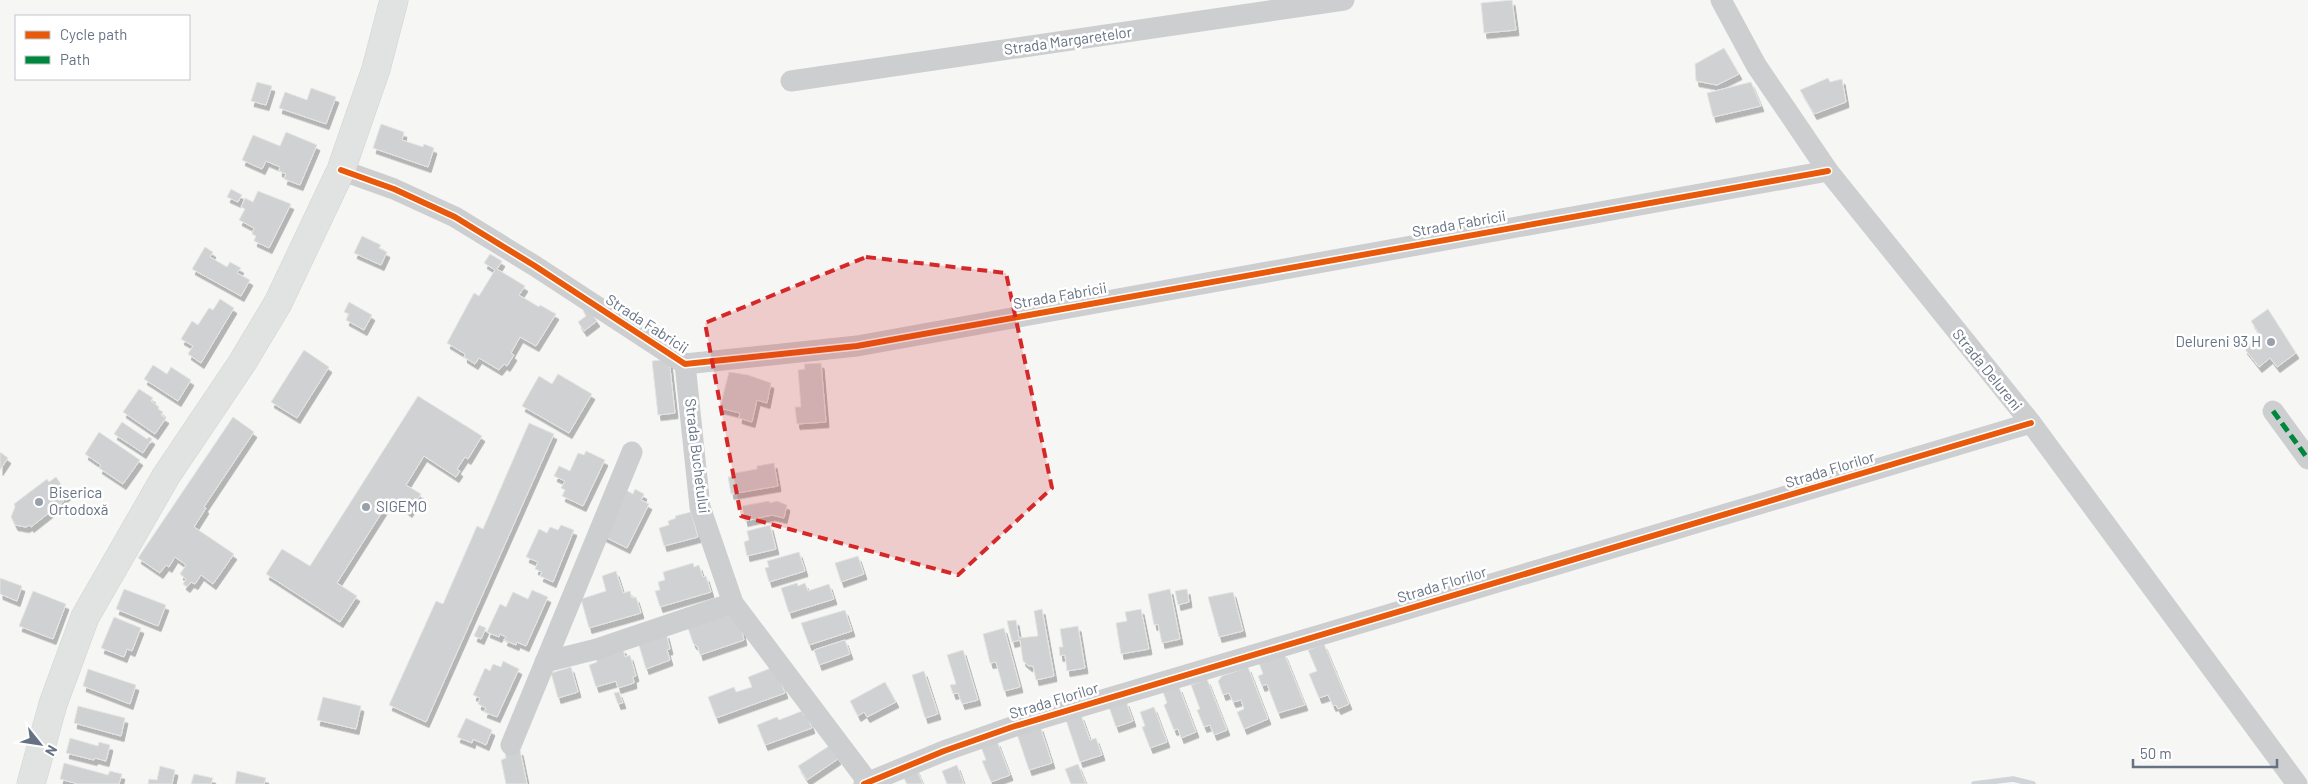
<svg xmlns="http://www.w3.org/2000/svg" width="2308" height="784" viewBox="0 0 2308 784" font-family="Barlow,sans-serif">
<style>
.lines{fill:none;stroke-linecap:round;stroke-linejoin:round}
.stream{stroke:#ced4d8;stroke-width:5.5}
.building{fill:#d0d1d2;stroke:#e5e5e4;filter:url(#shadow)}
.secondary-casing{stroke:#d2d4d4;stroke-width:29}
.minor{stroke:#cdced0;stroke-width:21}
.secondary{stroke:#e1e2e2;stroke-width:28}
.quiet{stroke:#00873e;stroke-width:5;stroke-dasharray:10 5;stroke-linecap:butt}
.cycleway-casing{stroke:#fff;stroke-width:9}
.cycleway{stroke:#e8590c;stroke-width:6}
.marked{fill:#d62828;fill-opacity:0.2;stroke:#d62828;stroke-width:4;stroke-dasharray:10 6;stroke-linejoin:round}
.poi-dot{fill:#98a0ac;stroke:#fff;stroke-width:2}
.labels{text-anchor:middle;stroke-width:5;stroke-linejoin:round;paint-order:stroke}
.street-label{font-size:15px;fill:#667284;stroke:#fff}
.poi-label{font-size:15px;fill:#667284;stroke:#fff;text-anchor:start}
</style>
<defs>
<filter id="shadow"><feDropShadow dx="3" dy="5.5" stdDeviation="0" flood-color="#0004"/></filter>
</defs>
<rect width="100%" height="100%" fill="#f6f6f5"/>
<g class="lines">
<polyline class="stream" points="1974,784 2013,779 2033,784"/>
</g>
<g class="building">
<polygon points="1512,0 1516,30 1484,33 1481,3"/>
<polygon points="1724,48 1739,74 1717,85 1696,81 1695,64"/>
<polygon points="1828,78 1830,82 1842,79 1846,102 1814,114 1800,90"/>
<polygon points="257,82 272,86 266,105 251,101"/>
<polygon points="1751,82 1761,106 1713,117 1707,93"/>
<polygon points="311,88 336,97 326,124 279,108 285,92 307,100"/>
<polygon points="381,124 404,132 402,140 423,147 424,144 434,148 428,167 373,148"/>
<polygon points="286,132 317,145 300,185 284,179 286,174 279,171 280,167 266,161 262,169 242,160 253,135 280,146"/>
<polygon points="231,189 242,195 238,202 227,197"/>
<polygon points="258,191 291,204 269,248 254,241 256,236 252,234 254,228 239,220 245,209 241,207 245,198 253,202"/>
<polygon points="362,236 381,245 379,248 387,252 381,265 354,253"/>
<polygon points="205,247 213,252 210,257 227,267 230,262 241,268 237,273 250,280 241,296 192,269"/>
<polygon points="490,254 502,261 497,269 525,286 519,295 539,307 540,305 556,314 536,346 520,337 511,353 514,355 507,366 504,364 499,370 479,358 475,364 464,357 465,354 447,343 474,293 479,296 495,270 484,263"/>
<polygon points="220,299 234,308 201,363 188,354 193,346 181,339 192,321 198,325 209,308 213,310"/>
<polygon points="349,302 372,315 364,330 346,320 349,314 344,312"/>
<polygon points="587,308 597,321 584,331 578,322 586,316 583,311"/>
<polygon points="2268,309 2296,353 2277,367 2270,358 2259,367 2244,348 2260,335 2251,321"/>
<polygon points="304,350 329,367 297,418 271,402"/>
<polygon points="669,359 675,413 658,415 652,361"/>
<polygon points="821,363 826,422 797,424 795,407 801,407 798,370 805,369 804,364"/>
<polygon points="153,365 167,374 171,367 191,380 178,401 144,379"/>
<polygon points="729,372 748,375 771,383 767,403 757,400 752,422 739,418 740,413 720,408"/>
<polygon points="558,374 592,394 569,433 522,406 539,376 552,384"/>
<polygon points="139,389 153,398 151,401 159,407 158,409 163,412 161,415 166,418 155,434 123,412"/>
<polygon points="418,396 482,436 468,459 465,457 457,469 460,471 456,477 424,456 406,485 421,494 409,512 391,498 337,583 357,596 340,622 266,574 282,549 310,566"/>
<polygon points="233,417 254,432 204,507 206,508 194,527 234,554 213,584 201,575 195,584 191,582 187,587 183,584 186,579 180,574 186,565 175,557 169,567 166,565 160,573 138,558"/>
<polygon points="122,422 147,439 149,437 152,439 143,453 114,434"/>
<polygon points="529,423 554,434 426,722 389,705 436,601 443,604 477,526 483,529"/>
<polygon points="99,432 140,460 123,484 99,468 101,465 85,454"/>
<polygon points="586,451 605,460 583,506 562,496 565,490 561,488 565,481 554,476 559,466 570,471 578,453 584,455"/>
<polygon points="0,452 8,458 0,470"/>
<polygon points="774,463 778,486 731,494 728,477 735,476 735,473 757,469 757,466"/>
<polygon points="56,477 68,494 62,499 64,501 31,527 30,525 26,527 15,525 11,517 15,507 14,504 47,479 49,482"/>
<polygon points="622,488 633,494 635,489 644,494 641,500 649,504 627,548 601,535"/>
<polygon points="769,501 770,503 777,501 787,505 784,518 772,515 745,521 742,506"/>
<polygon points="691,512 698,537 664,546 659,528 669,525 668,521 676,518 675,516"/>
<polygon points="561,525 574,530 553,582 540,576 542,572 535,569 538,562 526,557 539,529 547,533 550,527 558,530"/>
<polygon points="770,525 776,549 747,556 744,542 749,540 747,531"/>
<polygon points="799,552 805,571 769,582 765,568 769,567 767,561"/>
<polygon points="858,556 864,574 841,582 835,563"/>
<polygon points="693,563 694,567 699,565 703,577 706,576 711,592 660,607 655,591 660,590 658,582 665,580 663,572"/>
<polygon points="616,571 623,593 630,591 632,598 636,597 641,613 589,628 581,599 606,591 602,576"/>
<polygon points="0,578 22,586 17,601 0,594"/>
<polygon points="797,583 798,586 805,583 808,591 829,584 834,599 789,613 781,588"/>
<polygon points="124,589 166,605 158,626 116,609"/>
<polygon points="1170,589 1180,639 1162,643 1158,624 1154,625 1148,594"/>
<polygon points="1187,589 1189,602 1178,605 1175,591"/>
<polygon points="532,590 548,597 526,646 517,642 516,645 504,640 506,637 500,634 499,637 487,632 500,604 506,607 513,592 528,599"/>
<polygon points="33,591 66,604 53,639 19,626"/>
<polygon points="1233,592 1243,631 1219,637 1208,597"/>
<polygon points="1042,609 1054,676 1036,680 1033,666 1029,666 1023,661 1020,640 1012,642 1007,621 1016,620 1019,638 1038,636 1034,611"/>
<polygon points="1141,609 1149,649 1121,654 1116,623 1127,621 1125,612"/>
<polygon points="845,610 852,631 809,645 801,623"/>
<polygon points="738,612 744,640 700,655 698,647 693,643 688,628"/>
<polygon points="114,617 141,628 132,651 127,649 124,657 101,648"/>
<polygon points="479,625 486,628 481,639 474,636"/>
<polygon points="1078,626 1085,668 1067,671 1065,655 1060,656 1059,647 1063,647 1060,629"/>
<polygon points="1004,628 1020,687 1004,691 996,662 990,663 983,634"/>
<polygon points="666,633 670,649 667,650 670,660 646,669 638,642"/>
<polygon points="845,640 850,654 819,665 814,650"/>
<polygon points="1324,644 1349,704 1338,709 1336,705 1333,706 1328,695 1319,698 1309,674 1317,671 1308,650"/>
<polygon points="623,648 625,657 630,655 636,676 633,677 634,683 618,688 616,681 596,687 589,665 597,662 595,656"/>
<polygon points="963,650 978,700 962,704 958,693 953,694 950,685 956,684 947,655"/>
<polygon points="1284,653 1305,705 1278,713 1267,684 1262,686 1258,676 1263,674 1259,663"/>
<polygon points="503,661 519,669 497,717 484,712 486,708 478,704 480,698 473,695 485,668 490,671 493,664 501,667"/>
<polygon points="571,667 578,692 558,698 551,673"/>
<polygon points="1248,667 1268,719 1244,729 1237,712 1244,709 1241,700 1233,702 1229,693 1223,695 1218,681 1222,676"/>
<polygon points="771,668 776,669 785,693 716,718 708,697 734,687 736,692 752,687 748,677"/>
<polygon points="88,669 136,685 130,704 83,686"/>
<polygon points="924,671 938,714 925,718 912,675"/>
<polygon points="1207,679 1227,730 1214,735 1210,725 1204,727 1197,710 1200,709 1191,685"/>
<polygon points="885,682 896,702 867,717 864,712 858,716 850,701"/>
<polygon points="1179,687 1196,732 1181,738 1178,729 1174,730 1164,705 1167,703 1163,692"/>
<polygon points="619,692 623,703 618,704 614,693"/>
<polygon points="323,697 361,706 356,729 317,720"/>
<polygon points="1126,701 1133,721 1116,727 1109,707"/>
<polygon points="78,706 125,718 121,736 74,723"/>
<polygon points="1154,707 1167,742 1150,748 1142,727 1145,726 1140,712"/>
<polygon points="802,711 804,715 807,715 812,728 765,745 757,725 777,717 779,720"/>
<polygon points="1081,715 1090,740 1096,738 1102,755 1080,762 1066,720"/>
<polygon points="466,718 492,730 486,745 473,739 472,743 457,737"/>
<polygon points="1040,726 1052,763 1029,770 1017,734"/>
<polygon points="70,738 98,746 99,742 110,745 106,761 95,758 94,760 66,753"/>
<polygon points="997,741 1010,775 991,782 982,761 986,760 981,747"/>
<polygon points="829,746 838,759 807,780 798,766"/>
<polygon points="520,750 527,784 506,784 501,760 506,758 505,753"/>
<polygon points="64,763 108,775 110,771 122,774 119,784 78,784 60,779"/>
<polygon points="1078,764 1086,784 1071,784 1065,769"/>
<polygon points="957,765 964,784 947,784 942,771"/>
<polygon points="160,766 175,770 172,784 148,784 149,779 157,780"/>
<polygon points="916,768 923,784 907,784 902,774"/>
<polygon points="237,771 266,778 264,784 235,784"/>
<polygon points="194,774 213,778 211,784 191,784"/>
</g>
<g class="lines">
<defs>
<polyline id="secondary" points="31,784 53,704 85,617 166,476 242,363 278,303 341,170 376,69 394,0"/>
</defs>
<use href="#secondary" class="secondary-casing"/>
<g class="minor">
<polyline points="1721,0 1756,65 1828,171 2031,423 2297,784"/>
<polyline points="791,81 1344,0"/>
<polyline points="341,170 394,189 455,217 535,266 685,364 857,346 1828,171"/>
<polyline points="685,364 700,507 733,603 868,782"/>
<polyline points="2273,411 2308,459"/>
<polyline points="545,662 597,649 733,603"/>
<polyline points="511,745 632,452"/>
<polyline points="864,784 944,751 1012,727 2031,423"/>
</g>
<use href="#secondary" class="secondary"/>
<polyline class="quiet" points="2273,411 2308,459"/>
<defs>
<g id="cycleway">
<polyline points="341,170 394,189 455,217 535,266 685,364 857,346 1828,171"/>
<polyline points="864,784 944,751 1012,727 2031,423"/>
</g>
</defs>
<use href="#cycleway" class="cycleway-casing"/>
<use href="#cycleway" class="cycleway"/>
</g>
<path class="marked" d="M866,257L1006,273L1052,488L958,575L741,516L705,323Z"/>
<g class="poi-dot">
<circle cx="2271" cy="342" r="5"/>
<circle cx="39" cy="502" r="5"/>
<circle cx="366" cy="507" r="5"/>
</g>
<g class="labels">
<g class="street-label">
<text transform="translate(1068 41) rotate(-8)" y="5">Strada Margaretelor</text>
<text transform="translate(1459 224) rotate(-10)" y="5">Strada Fabricii</text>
<text transform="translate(1060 296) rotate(-10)" y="5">Strada Fabricii</text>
<text transform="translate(647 324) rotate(33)" y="5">Strada Fabricii</text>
<text transform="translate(1987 370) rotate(51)" y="5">Strada Delureni</text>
<text transform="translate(697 456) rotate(83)" y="5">Strada Buchetului</text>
<text transform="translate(1830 470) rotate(-17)" y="5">Strada Florilor</text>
<text transform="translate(1442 585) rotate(-17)" y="5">Strada Florilor</text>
<text transform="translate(1054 701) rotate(-17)" y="5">Strada Florilor</text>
</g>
<g class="poi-label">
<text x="2261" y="347" text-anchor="end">Delureni 93 H</text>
<text x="49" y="498">Biserica<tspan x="49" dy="17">Ortodoxă</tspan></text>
<text x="376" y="512">SIGEMO</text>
</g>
</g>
<rect x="15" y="15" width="175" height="65" fill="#ffffff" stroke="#c2c7ce"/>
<rect x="25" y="31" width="25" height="8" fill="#e8590c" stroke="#c2c7ce"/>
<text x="60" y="40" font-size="15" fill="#667284">Cycle path</text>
<rect x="25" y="56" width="25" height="8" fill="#00873e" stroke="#c2c7ce"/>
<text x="60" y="65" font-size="15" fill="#667284">Path</text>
<g transform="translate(40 744) rotate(120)" stroke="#ffffff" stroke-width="4" paint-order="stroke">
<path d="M0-4L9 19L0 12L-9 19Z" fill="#667284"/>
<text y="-8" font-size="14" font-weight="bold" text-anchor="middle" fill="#667284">N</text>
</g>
<path d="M2133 759v8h144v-8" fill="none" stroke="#667284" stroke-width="2.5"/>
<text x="2140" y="759" font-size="15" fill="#667284" stroke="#ffffff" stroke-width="4" paint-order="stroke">50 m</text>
</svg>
